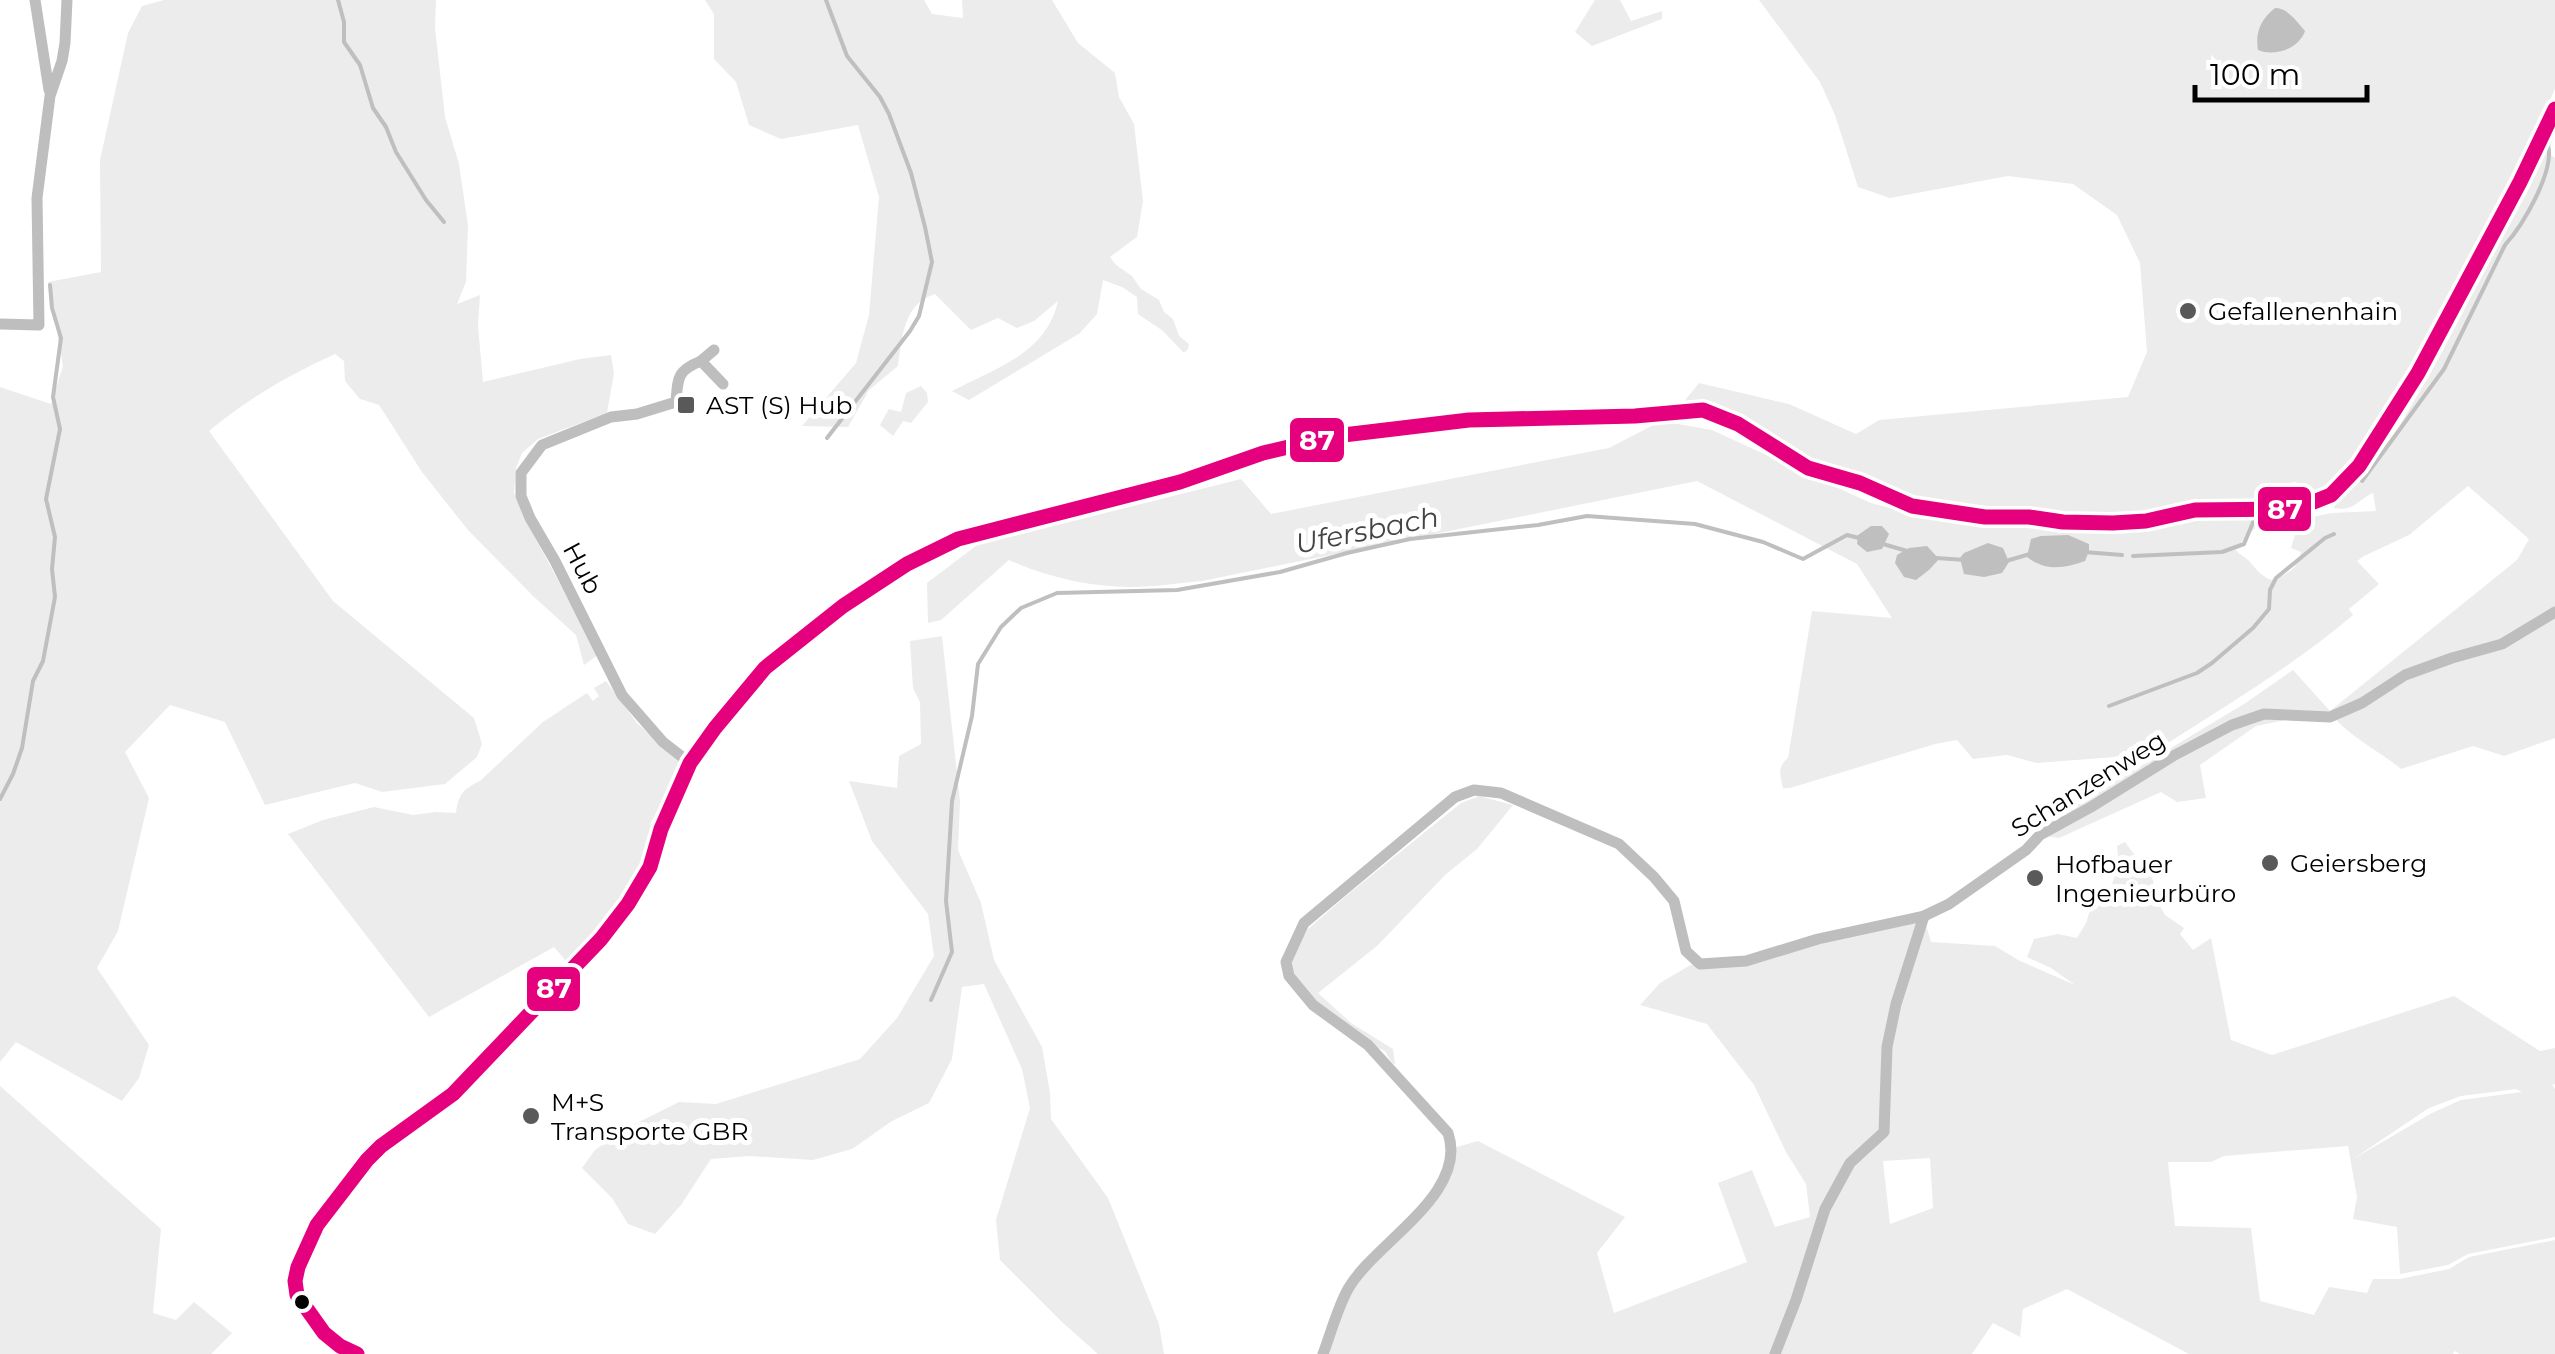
<svg xmlns="http://www.w3.org/2000/svg" width="2555" height="1354" viewBox="0 0 2555 1354" font-family="Montserrat,sans-serif">
<style>
.green{fill:#ececec;fill-rule:evenodd}
.water{fill:#bfbfbf}
.lines{fill:none;stroke-linecap:round;stroke-linejoin:round}
.stream{stroke:#bfbfbf;stroke-width:4}
.minor{stroke:#bebebe;stroke-width:11}
.bus-1-casing{stroke:#fff;stroke-width:22}
.bus-1{stroke:#e5007d;stroke-width:15}
.poi-dot{fill:#595959;stroke:#fff;stroke-width:4}
.bus-dot{fill:#000;stroke:#fff;stroke-width:4}
.labels{text-anchor:middle;stroke-width:10;stroke-linejoin:round;paint-order:stroke}
.poi-label{font-size:25px;fill:#000;stroke:#fff;text-anchor:start}
.street-label{font-size:25px;fill:#000;stroke:#fff}
.water-label{font-size:28px;font-style:italic;fill:#444;stroke:#fff}
.line-badge{stroke:#fff;stroke-width:4}
.badge-label{font-size:28px;text-anchor:middle;font-weight:bold;fill:#fff}
</style>
<rect width="100%" height="100%" fill="#fff"/>
<g class="green">
<path d="M164,0H436L435,28L445,117L459,164L468,226L466,282L457,304L480,295L478,326L483,382L580,359L611,355L614,373L607,413L538,439L522,453L516,468L514,493L526,521L598,655L584,665L576,635L533,596L468,530L422,472L379,405L360,399L345,381L344,361L335,354C289,375 247,399 209,431L333,601L474,718L482,744L477,757L445,784L382,792L355,783L265,805L225,722L170,705L125,752L149,798L118,931L97,968L149,1045L139,1078L122,1101L16,1042L0,1062V387L51,404L63,366L48,282L101,272L100,160L128,33L142,6Z"/>
<path d="M705,0H924L932,14L963,18L962,0H1052L1078,43L1115,73L1119,97L1134,124L1143,201L1137,237L1110,257L1116,265L1132,276L1141,289L1159,300L1164,312L1173,319L1179,336L1189,344L1188,349L1184,353L1163,331L1138,314L1137,297L1122,287L1103,280L1097,314L1080,333L969,400L952,391C996,368 1046,354 1058,301L1034,321L1017,328L998,318L971,330L935,294C903,304 902,338 898,366L869,390L848,427L802,426L856,363L869,315L879,197L858,125L781,139L749,125L736,82L714,59V14Z"/>
<polygon points="1595,0 1620,0 1631,21 1662,11 1662,19 1592,46 1575,32"/>
<polygon points="1759,0 2555,0 2555,89 2531,141 2448,304 2381,424 2353,466 2321,494 2295,482 2256,489 2259,507 2209,503 2126,519 2090,519 1929,505 1901,497 1821,467 1710,408 1682,404 1699,383 1789,404 1856,434 1879,420 2128,397 2147,352 2140,263 2117,215 2073,184 2008,176 1890,198 1858,187 1835,115 1820,82"/>
<path d="M2546,151L2555,158V738L2504,756L2473,746L2401,769C2377,749 2347,736 2329,711L2256,726L2200,765L2206,798L2177,802L2161,792L2059,838L2040,835L2043,825L2244,704L2293,670L2330,711L2517,560L2529,539L2468,486L2409,535L2364,556L2357,561L2379,584L2349,609L2353,615C2287,671 2211,715 2138,762L2140,755L2037,763L2007,755L1973,759L1957,740L1935,744L1790,788H1783C1780,775 1777,767 1788,758L1812,611L1892,618L1857,564L1697,481L1202,581C1179,583 1155,587 1131,587C1090,587 1047,577 1009,560L941,620L928,623L927,583L977,545L1241,479L1271,514L1609,448L1661,421L1712,430L1871,503L1923,517L1966,523L2131,532L2196,515H2259L2257,526L2235,549C2240,556 2245,556 2250,562C2258,571 2260,575 2271,580C2287,574 2298,570 2301,552L2291,548L2297,528L2290,524L2302,517L2301,529L2313,528L2315,525L2312,517L2332,513L2376,511L2373,493C2358,499 2355,512 2334,508L2336,503L2366,473L2395,434L2442,352Z"/>
<polygon points="921,386 927,393 928,402 911,423 903,421 893,436 880,425 889,409 901,412 906,393"/>
<polygon points="942,636 960,801 958,850 981,903 994,960 1042,1047 1050,1093 1051,1119 1108,1198 1159,1324 1164,1354 1098,1354 1062,1322 1000,1260 996,1220 1030,1108 1022,1069 984,984 962,987 952,1059 929,1103 892,1121 852,1149 813,1160 749,1156 711,1159 681,1205 655,1234 628,1224 612,1198 582,1168 595,1150 629,1127 679,1102 716,1104 860,1059 897,1018 934,956 928,914 872,841 849,781 897,788 899,756 921,744 920,702 913,688 910,641"/>
<path d="M606,681L637,723L681,763L678,777L650,824L661,829L650,867L601,939L566,961L554,947L429,1017L288,834L323,820L374,807L413,815L436,812L456,813C458,795 464,788 480,781L543,722L587,693L593,701L599,696L594,688Z"/>
<polygon points="1479,796 1513,805 1477,849 1445,875 1377,946 1318,993 1351,1023 1393,1049 1395,1064 1392,1063 1385,1051 1374,1046 1317,1003 1295,979 1291,963 1307,930 1346,896 1461,803"/>
<path d="M2125,842L2153,880L2155,897L2165,915L2184,928L2180,934L2193,950L2211,938L2231,1040L2272,1055L2454,996L2540,1051L2555,1048V1084L2552,1085L2555,1089V1237L2468,1254L2448,1265L2400,1274L2397,1227L2353,1219L2357,1197L2348,1146L2224,1156L2211,1162H2168L2175,1226L2251,1228L2260,1301L2314,1315L2329,1287L2367,1293L2373,1279H2400L2449,1269L2469,1257L2555,1240V1354H2460L2455,1351L2453,1354H2189L2067,1289L2023,1309L2020,1337L1993,1323L1972,1354H1319L1349,1288L1441,1188L1453,1148L1478,1141L1625,1217L1597,1253L1614,1313L1747,1262L1718,1183L1752,1170L1775,1227L1810,1217L1806,1184L1786,1152L1754,1085L1707,1024L1640,1005L1660,983L1694,963L1745,962L1923,915L1931,942L1995,946L2020,961L2075,985L2051,968L2027,957L2034,939L2058,934L2077,938L2086,923L2091,907L2106,900L2119,865L2117,846ZM2516,1089L2522,1092L2461,1100L2432,1113L2353,1159L2429,1108L2461,1096ZM1930,1158L1933,1208L1890,1224L1883,1161Z"/>
<polygon points="0,1086 161,1229 153,1313 176,1320 194,1302 232,1333 211,1354 0,1354"/>
</g>
<g class="water">
<path d="M2275,8C2288,8 2297,22 2305,31C2299,49 2274,57 2258,50C2255,32 2261,19 2275,8Z"/>
<polygon points="1871,526 1882,526 1889,534 1882,549 1867,552 1857,544 1858,535"/>
<path d="M2068,535L2089,544V551L2085,561C2064,569 2045,571 2027,557L2031,539L2041,536Z"/>
<polygon points="1988,543 2003,548 2009,562 2002,573 1984,577 1964,574 1960,558 1964,553"/>
<polygon points="1927,546 1939,559 1929,570 1916,580 1904,577 1895,563 1897,555 1909,548"/>
</g>
<g class="lines">
<g class="stream">
<polyline points="338,0 344,22 344,42 360,65 373,108 386,127 396,152 426,200 444,222"/>
<polyline points="826,0 847,56 880,97 889,114 911,173 925,227 932,262 919,316 910,331 827,438"/>
<path d="M2362,481L2444,369L2505,245C2523,225 2555,171 2548,145L2555,128"/>
<polyline points="1883,544 1907,551"/>
<polyline points="2084,552 2122,555"/>
<polyline points="2133,556 2222,552 2244,544 2254,520"/>
<polyline points="1936,558 1966,560"/>
<polyline points="2006,561 2030,554"/>
<polyline points="2109,706 2197,673 2212,663 2253,628 2269,609 2270,590 2276,578 2325,538 2334,534"/>
<polyline points="0,799 13,774 22,748 33,681 43,661 55,597 52,569 55,537 46,499 60,429 53,397 61,338 52,308 50,285"/>
<polyline points="931,1000 952,952 946,901 952,801 972,716 978,664 1001,627 1021,608 1057,593 1177,590 1280,572 1347,553 1410,539 1538,525 1587,516 1695,524 1763,542 1803,559 1847,535 1859,538"/>
</g>
<g class="minor">
<polyline points="35,0 49,90"/>
<polyline points="0,324 39,325 37,198 50,96 62,61 65,43 67,0"/>
<polyline points="714,350 701,361 723,384"/>
<path d="M690,763L663,742L622,695L555,561L530,518L521,496V473L542,445L611,417L637,414L676,402C678,379 676,371 701,361"/>
<polyline points="357,1354 340,1346 324,1333 297,1295 295,1281 298,1267 317,1225 367,1160 381,1146 453,1094 601,939 628,904 650,867 661,829 690,763 715,728 765,668 843,606 907,564 958,539 1180,482 1263,453 1335,436 1469,420 1635,416 1703,410 1738,424 1808,468 1860,483 1912,506 1985,517 2029,517 2063,522 2113,523 2146,521 2195,510 2296,509 2331,495 2359,466 2418,373 2520,182 2555,109"/>
<path d="M1323,1354C1331,1333 1337,1309 1348,1289C1374,1243 1469,1194 1448,1133L1368,1045L1313,1005L1289,976L1286,962L1304,923L1455,797L1474,790L1501,793L1619,844L1654,877L1674,901L1686,951L1700,964L1746,961L1818,939L1924,916L1949,904L2026,850L2040,835L2091,807L2173,756L2232,725L2264,714L2330,717L2362,703L2405,675L2452,658L2502,644L2555,612"/>
<polyline points="1775,1354 1796,1300 1825,1209 1850,1163 1884,1132 1887,1047 1896,1004 1924,916"/>
</g>
<defs>
<polyline id="bus-1" points="357,1354 340,1346 324,1333 297,1295 295,1281 298,1267 317,1225 367,1160 381,1146 453,1094 601,939 628,904 650,867 661,829 690,763 715,728 765,668 843,606 907,564 958,539 1180,482 1263,453 1335,436 1469,420 1635,416 1703,410 1738,424 1808,468 1860,483 1912,506 1985,517 2029,517 2063,522 2113,523 2146,521 2195,510 2296,509 2331,495 2359,466 2418,373 2520,182 2555,109"/>
</defs>
<use href="#bus-1" class="bus-1-casing"/>
<use href="#bus-1" class="bus-1"/>
</g>
<g class="poi-dot">
<circle cx="2188" cy="311" r="10"/>
<rect x="676" y="395" width="20" height="20" rx="5"/>
<circle cx="2270" cy="863" r="10"/>
<circle cx="2035" cy="878" r="10"/>
<circle cx="531" cy="1116" r="10"/>
</g>
<circle class="bus-dot" cx="302" cy="1302" r="9"/>
<g class="labels">
<g class="poi-label">
<text x="2208" y="320">Gefallenenhain</text>
<text x="706" y="414">AST (S) Hub</text>
<text x="2290" y="872">Geiersberg</text>
<text x="2055" y="873">Hofbauer<tspan x="2055" dy="29">Ingenieurbüro</tspan></text>
<text x="551" y="1111">M+S<tspan x="551" dy="29">Transporte GBR</tspan></text>
</g>
<g class="street-label">
<text transform="translate(583 568) rotate(62)" y="9">Hub</text>
<text transform="translate(2088 784) rotate(-32)" y="9">Schanzenweg</text>
</g>
<g class="water-label">
<text transform="translate(1367 530) rotate(-11)" y="10">Ufersbach</text>
</g>
</g>
<g class="line-badge">
<rect x="1288" y="416" width="58" height="48" rx="10" fill="#e5007d"/>
<rect x="2256" y="485" width="57" height="48" rx="10" fill="#e5007d"/>
<rect x="525" y="965" width="57" height="48" rx="10" fill="#e5007d"/>
</g>
<g class="badge-label">
<text x="1317" y="450">87</text>
<text x="2285" y="519">87</text>
<text x="554" y="998">87</text>
</g>
<path d="M2195 85v15h172v-15" fill="none" stroke="#000000" stroke-width="5"/>
<text x="2210" y="85" font-size="30" fill="#000000" stroke="#ffffff" stroke-width="8" paint-order="stroke">100 m</text>
</svg>
